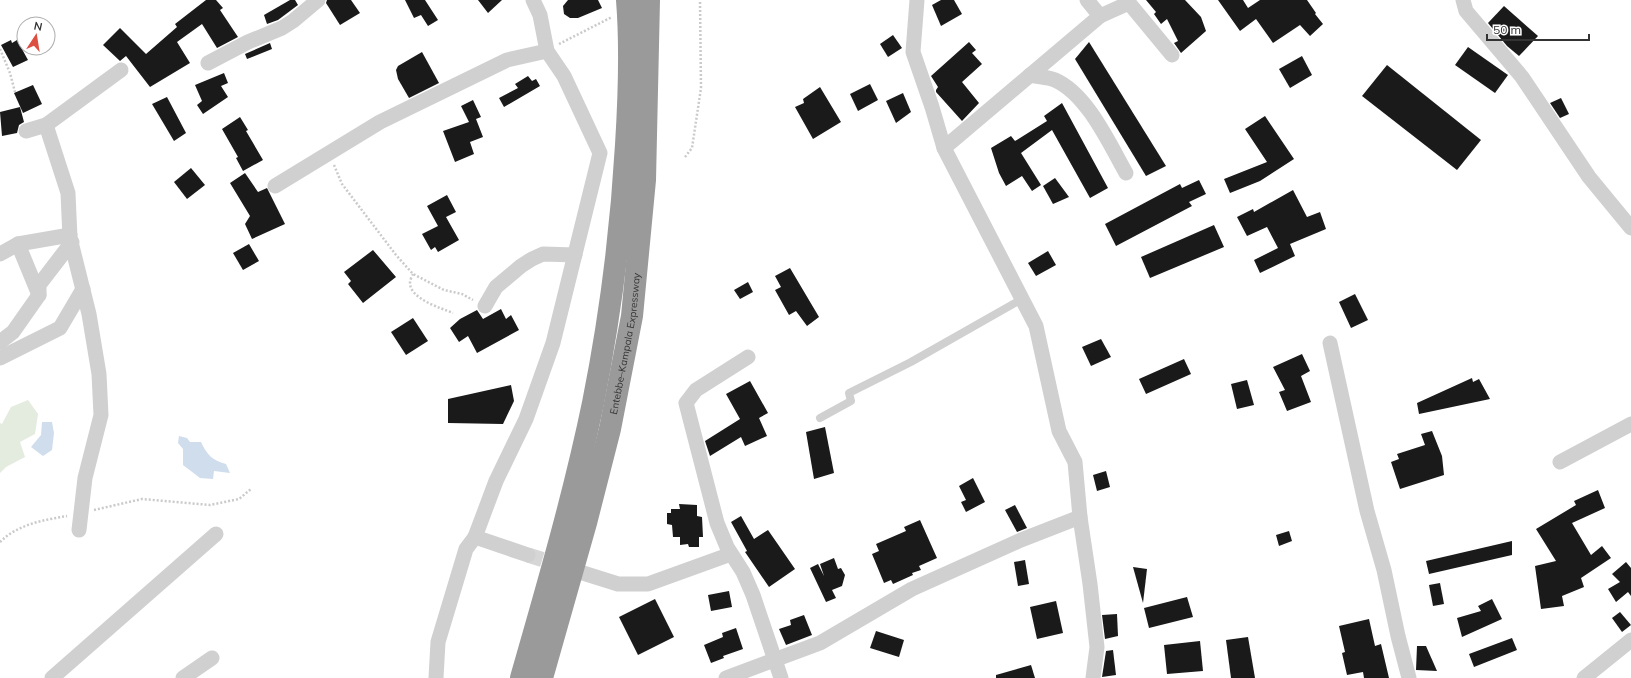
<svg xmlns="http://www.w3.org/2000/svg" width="1631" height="678" viewBox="0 0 1631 678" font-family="Mulish,sans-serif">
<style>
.green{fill:#e4ebdf}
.water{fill:#d0ddec}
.building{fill:#1a1a1a}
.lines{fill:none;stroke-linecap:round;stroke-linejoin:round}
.minor-tunnel{stroke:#d6d6d6;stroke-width:15;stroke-dasharray:15 8;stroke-linecap:butt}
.path{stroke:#cacaca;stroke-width:2.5;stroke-dasharray:2 2;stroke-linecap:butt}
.service{stroke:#d0d0d0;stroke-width:8}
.minor{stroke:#d0d0d0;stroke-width:15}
.motorway{stroke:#9a9a9a;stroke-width:22}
.labels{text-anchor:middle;stroke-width:4;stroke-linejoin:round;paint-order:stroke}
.street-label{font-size:10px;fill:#333;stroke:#fff}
</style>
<rect width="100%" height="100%" fill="#fff"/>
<polygon class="green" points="28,400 38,414 35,434 20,442 25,457 6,467 0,473 0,423 2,424 11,407"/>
<g class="water">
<polygon points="42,422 52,422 54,433 52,450 43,456 31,447 41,435"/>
<path d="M179,436L187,438L190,442H201C207,455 212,460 226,464L230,473L214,471L213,479L200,478L183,465V449L178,443Z"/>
</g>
<g class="building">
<polygon points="206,0 216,0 223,8 220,10 238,37 217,48 202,24 177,42 190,63 150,87 126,56 120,61 103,45 120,28 146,54 177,27 175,24"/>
<polygon points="290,0 295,0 298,5 278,20 267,24 264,15"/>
<polygon points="327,0 351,0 360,13 340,25 326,3"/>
<polygon points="405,0 425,0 438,20 428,26 421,15 414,18"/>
<polygon points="478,0 502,0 488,13"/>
<polygon points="568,0 598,0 602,8 578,18 570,18 564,14 563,6"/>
<polygon points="941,0 954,0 962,14 941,26 932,5"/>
<polygon points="1146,0 1185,0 1201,17 1206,31 1181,53 1174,43 1178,41 1167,19 1161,24 1154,14 1156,12"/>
<polygon points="1218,0 1243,0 1248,8 1260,0 1307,0 1316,13 1315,14 1323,24 1310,36 1300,25 1273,43 1256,19 1240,31"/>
<polygon points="1504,6 1538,36 1519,56 1507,46 1488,23"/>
<polygon points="893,35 902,48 888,57 880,44"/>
<polygon points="11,40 12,43 17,40 28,60 13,67 1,45"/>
<polygon points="969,42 976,50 972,53 982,64 962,82 979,103 962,121 936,92 936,90 938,87 931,76"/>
<polygon points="1089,42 1166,166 1146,176 1075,59"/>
<polygon points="270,43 272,49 247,59 245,54"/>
<polygon points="1468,47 1508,75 1495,93 1455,65"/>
<polygon points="422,52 439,83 409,98 398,79 396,70 398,66"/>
<polygon points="1302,56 1312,75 1290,88 1279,69"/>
<polygon points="1387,65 1481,140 1457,170 1362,96"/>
<polygon points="224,73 228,83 221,86 228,97 203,114 197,105 202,101 195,85"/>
<polygon points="528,76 532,81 536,79 540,86 504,107 499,98 518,88 515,84"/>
<polygon points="870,84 878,100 858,111 850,94"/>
<polygon points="33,85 42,104 23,113 14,93"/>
<polygon points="820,87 841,122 813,139 795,107 804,103 803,99"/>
<polygon points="903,93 911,112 896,123 886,101"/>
<polygon points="167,97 186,133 174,141 152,104"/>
<polygon points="1561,98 1569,114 1560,118 1550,103"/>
<polygon points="473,100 481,117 476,119 483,137 470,142 474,154 455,162 443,131 469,122 461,106"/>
<polygon points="1062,103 1108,188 1090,198 1052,130 1021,153 1041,185 1032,191 1022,176 1006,186 999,173 991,148 1011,136 1015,141 1047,121 1044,116"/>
<polygon points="20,107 24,122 19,125 17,133 2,136 0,112"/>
<polygon points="1265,116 1294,159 1260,181 1230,193 1224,179 1267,162 1245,129"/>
<polygon points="240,117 248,130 246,131 263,160 243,171 236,158 238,157 222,129"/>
<polygon points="191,168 205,185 187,199 174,182"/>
<polygon points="245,173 258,192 267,188 285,224 252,239 245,224 250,216 230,183"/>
<polygon points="1055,178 1069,197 1053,204 1043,186"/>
<polygon points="1199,180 1206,194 1189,202 1192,206 1116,246 1105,224 1180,184 1182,188"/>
<polygon points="1293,190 1307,217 1320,212 1326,229 1290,244 1295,256 1260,273 1254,260 1278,248 1267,227 1247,236 1237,217 1253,209 1254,212"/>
<polygon points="447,195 456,212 446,217 459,240 438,252 435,247 431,250 422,234 438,226 427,206"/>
<polygon points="1214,225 1224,247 1150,278 1141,257"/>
<polygon points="249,244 259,261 243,270 233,253"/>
<polygon points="373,250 396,277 363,303 348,284 351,281 344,272"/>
<polygon points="1048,251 1056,265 1036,276 1028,263"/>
<polygon points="790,268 819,317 807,326 796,311 789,315 775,290 781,287 775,276"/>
<polygon points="748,282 753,292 740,299 734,290"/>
<polygon points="1355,294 1368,320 1351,328 1339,302"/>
<polygon points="501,309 506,319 511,315 519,330 477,353 468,336 459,342 450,328 460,319 477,310 483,319"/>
<polygon points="413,318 428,341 406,355 391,332"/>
<polygon points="1101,339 1111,357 1091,366 1082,347"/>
<polygon points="1302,354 1310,371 1301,376 1311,402 1287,411 1279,392 1285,390 1273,367"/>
<polygon points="1184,359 1191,374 1146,394 1139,379"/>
<polygon points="1472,378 1473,382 1479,379 1490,399 1419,414 1417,403"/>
<polygon points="1247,380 1254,405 1237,409 1231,384"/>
<polygon points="750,381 768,413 759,418 767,436 745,446 741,437 710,456 705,441 740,419 726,394"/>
<polygon points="511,385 514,401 503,424 448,423 448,399"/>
<polygon points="825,427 834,473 814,479 806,432"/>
<polygon points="1432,431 1442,456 1444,475 1400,489 1391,462 1399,459 1397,454 1425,445 1421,434"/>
<polygon points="1106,471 1110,487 1097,491 1093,475"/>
<polygon points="973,478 985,502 966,512 961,502 966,500 959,486"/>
<polygon points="1598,490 1605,508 1572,523 1591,555 1602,546 1611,558 1581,578 1584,587 1562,596 1564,606 1541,609 1535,566 1556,561 1536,529 1576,505 1574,501"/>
<polygon points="679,504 697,505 697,516 702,517 703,537 699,537 699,547 689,547 688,544 680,545 680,537 673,537 672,525 667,524 667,513 671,513 671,509 680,509"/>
<polygon points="1015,505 1027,528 1017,532 1005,510"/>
<polygon points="741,516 754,539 768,530 795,569 769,587 745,552 747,551 731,522"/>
<polygon points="920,520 937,558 919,566 921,570 912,573 913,575 893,584 891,580 884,583 872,554 879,551 876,544 906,531 904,527"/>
<polygon points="1289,531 1292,541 1279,546 1276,535"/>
<polygon points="1512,541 1512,555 1429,574 1426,561"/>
<polygon points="834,558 838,569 841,568 845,575 842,586 832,590 836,598 826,602 810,568 818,564 824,576 820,564"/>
<polygon points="1025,560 1029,584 1018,586 1014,562"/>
<polygon points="1626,562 1631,568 1631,596 1628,592 1616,602 1608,589 1620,582 1612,574"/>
<polygon points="1133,567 1147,569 1143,603"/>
<polygon points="1440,583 1444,604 1433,606 1429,585"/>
<polygon points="729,591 732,607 711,611 708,595"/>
<polygon points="1187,597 1193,617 1149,628 1144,608"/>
<polygon points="655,599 674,637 638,655 619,617"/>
<polygon points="1492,599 1502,619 1462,637 1457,618 1481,611 1478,606"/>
<polygon points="1056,601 1063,633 1037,639 1030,607"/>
<polygon points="1620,612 1631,625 1622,632 1612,618"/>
<polygon points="1117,614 1118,636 1105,639 1102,615"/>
<polygon points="804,615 812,635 786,645 779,629 791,625 790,620"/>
<polygon points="1369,619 1375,646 1381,644 1389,678 1364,678 1363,672 1347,675 1342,653 1345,652 1339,626"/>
<polygon points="736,628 743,649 723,656 724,658 711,663 704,645 723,637 722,633"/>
<polygon points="876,631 904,640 899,657 870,648"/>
<polygon points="1248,637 1255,678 1231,678 1226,640"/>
<polygon points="1512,638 1517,650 1474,667 1469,654"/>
<polygon points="1200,641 1203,671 1167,674 1164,645"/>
<polygon points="1417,646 1426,646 1437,671 1416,670"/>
<polygon points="1113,650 1116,675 1102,677 1106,651"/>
<polygon points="1031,665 1035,678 996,678 996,675"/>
</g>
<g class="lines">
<polyline class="minor-tunnel" points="528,555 563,566"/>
<g class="path">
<polyline points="559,44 612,17"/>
<polyline points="0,49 10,73 15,92"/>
<polyline points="685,157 692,148 701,88 700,0"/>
<polyline points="334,165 342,184 396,255 413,274 444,290 462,294 473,300"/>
<path d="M413,274C412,276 410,280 410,283C410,299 441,308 453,313"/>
<polyline points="94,510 142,499 210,505 239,499 251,489"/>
<path d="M0,542C18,524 44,520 67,516"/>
</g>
<polyline class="service" points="820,418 851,401 849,393 911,362 1022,299"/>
<g class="minor">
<polyline points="917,0 913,52 932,107 944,148 1036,326 1059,431 1075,462 1080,517 1090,584 1097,647 1093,678"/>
<polyline points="1463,0 1466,11 1522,77 1589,177 1631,228"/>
<polyline points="1100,16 1129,3 1172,55"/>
<polyline points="208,63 248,42 282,28 293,21 318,0"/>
<path d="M1030,75C1038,77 1048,77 1055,80C1087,94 1109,143 1126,173"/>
<polyline points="46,125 68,193 70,238 89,314 99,374 101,415 85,478 79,530"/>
<polyline points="26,131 46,125 121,70"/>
<polyline points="944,148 1100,16 1087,0"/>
<polyline points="275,186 380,122 507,60 547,51"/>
<polyline points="18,244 39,295"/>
<polyline points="0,254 18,244 70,235"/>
<polyline points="485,306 496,287 521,266 532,259 543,254 575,255"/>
<polyline points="0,342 13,332 39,295 39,285 72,242"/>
<polyline points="1330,343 1367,511 1384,570 1398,636 1409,678"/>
<polyline points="748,357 696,390 686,403 717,523 727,547 743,572 753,595 781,678"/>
<polyline points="0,358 60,328 83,289"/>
<polyline points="1560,462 1631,424"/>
<polyline points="475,537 496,481 526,419 553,343 600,153 564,76 547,51 540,15 533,0"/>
<polyline points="583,573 618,584 648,584 731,554"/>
<polyline points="52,678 216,534"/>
<polyline points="183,678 212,658"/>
<polyline points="436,678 438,642 466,549 475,537 528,555"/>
<polyline points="726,678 820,643 912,589 1021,540 1080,517"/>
<polyline points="1584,678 1631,640"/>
</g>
<g class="motorway">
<path d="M521,678C547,587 574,495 593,403C610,318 621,232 626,145C629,97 631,49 627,0"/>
<path id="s1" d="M542,678L586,523L610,429L632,316L645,180L649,0"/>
</g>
</g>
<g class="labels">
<g class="street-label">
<text dy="4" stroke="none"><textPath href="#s1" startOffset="345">Entebbe–Kampala Expressway</textPath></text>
</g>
</g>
<g transform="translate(36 36) rotate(12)"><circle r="19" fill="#ffffff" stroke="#adadad"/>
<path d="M0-3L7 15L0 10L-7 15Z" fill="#dd4f41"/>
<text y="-6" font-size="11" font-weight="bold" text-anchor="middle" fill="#333333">N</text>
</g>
<path d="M1487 34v6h102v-6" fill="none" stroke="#333333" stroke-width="2"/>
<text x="1493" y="34" font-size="12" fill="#333333" stroke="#ffffff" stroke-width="3" paint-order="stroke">50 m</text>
</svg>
